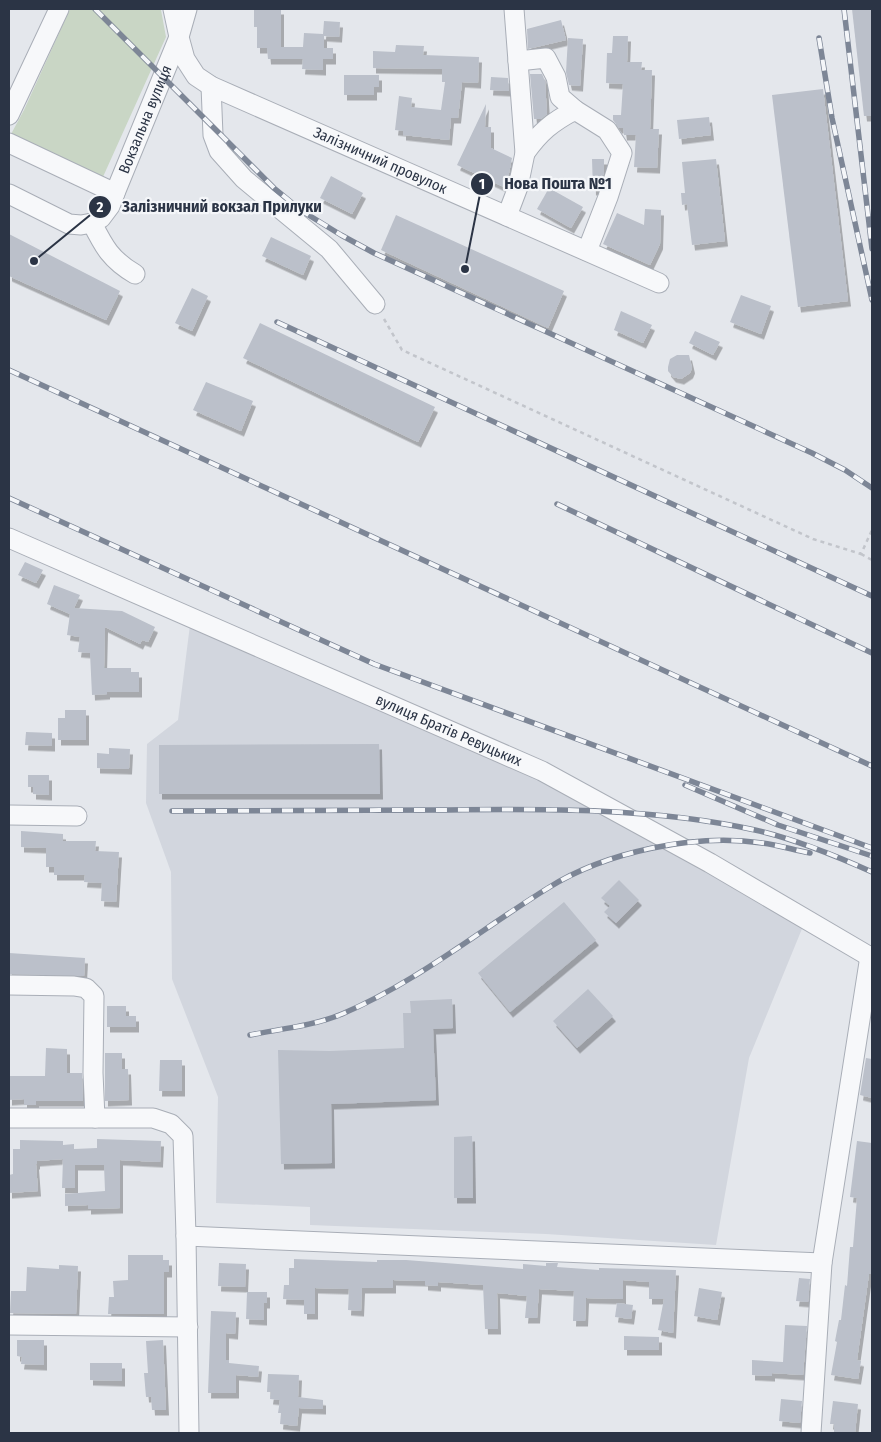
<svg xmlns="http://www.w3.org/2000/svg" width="881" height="1442" viewBox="0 0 881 1442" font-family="'Fira Sans Condensed',sans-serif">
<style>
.built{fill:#d2d6de}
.green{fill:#c9d6c5}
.building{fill:#bbc0ca;filter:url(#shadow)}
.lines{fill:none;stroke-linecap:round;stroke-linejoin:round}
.minor-casing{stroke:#a9aeb7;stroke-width:21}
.path{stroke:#c2c5cb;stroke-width:2.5;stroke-dasharray:4 4;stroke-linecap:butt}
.minor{stroke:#f7f8fa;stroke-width:19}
.rail-casing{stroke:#7d8696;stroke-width:5.5}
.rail{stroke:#f4f6f9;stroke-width:4;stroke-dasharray:11;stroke-linecap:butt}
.labels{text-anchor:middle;stroke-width:4.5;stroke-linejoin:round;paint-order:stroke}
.street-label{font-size:15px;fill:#2b3445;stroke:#f4f6f9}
.leader{fill:none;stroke:#2b3445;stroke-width:2}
.callout-dot{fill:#2b3445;stroke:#f4f6f9;stroke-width:2}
.mark-label{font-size:15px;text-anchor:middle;font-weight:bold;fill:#fff}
.callout-label{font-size:16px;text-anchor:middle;font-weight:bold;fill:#2b3445;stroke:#f4f6f9;stroke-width:4.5;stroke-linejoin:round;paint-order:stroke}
</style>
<defs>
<filter id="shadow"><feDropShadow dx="3" dy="5.5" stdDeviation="0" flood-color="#0004"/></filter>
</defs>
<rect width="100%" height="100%" fill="#e4e7ec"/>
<polygon class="built" points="191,617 542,771 806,919 749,1058 716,1245 546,1234 310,1225 310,1207 216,1203 218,1097 172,979 171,872 146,803 147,744 178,720"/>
<polygon class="green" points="70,9 160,9 161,10 166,37 102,179 10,136 24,110"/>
<g class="building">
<polygon points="254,9 281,9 281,47 303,47 304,33 323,34 324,21 340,22 339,37 324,36 324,48 333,48 333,59 323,59 323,70 302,69 303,59 268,59 267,48 257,48 257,27 254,27"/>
<polygon points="852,9 872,9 872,116 864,116"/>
<polygon points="561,20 566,40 528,49 527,29"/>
<polygon points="613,36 628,36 627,62 642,62 641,70 652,70 650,129 659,129 657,168 634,167 636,135 624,135 623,128 619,128 613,120 613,115 621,115 623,84 606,83 607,53 612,53"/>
<polygon points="568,38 583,39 580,86 569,85 566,72"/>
<polygon points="396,45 424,46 423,55 479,57 478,83 462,82 458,118 451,118 449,140 403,135 403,131 395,130 399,96 412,98 411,107 441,110 445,82 442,82 442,69 373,68 373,51 395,52"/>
<polygon points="530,74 542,74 545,81 547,114 541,119 534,119"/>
<polygon points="344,75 379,75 379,87 374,87 374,95 344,95"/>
<polygon points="491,77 508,78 509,91 490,90"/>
<polygon points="823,89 848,301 798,307 772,95"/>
<polygon points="486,104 485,127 491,127 491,148 512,158 506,188 457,165"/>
<polygon points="709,117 711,135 679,139 677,120"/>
<polygon points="592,159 604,159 604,172 599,189 593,190"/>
<polygon points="716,159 725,241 692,245 687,204 682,205 681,193 685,193 682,162"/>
<polygon points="331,176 363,193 352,214 320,198"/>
<polygon points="549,188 583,207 571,228 537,209"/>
<polygon points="645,209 661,210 660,244 650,265 603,244 617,213 644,225"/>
<polygon points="396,215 564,291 548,328 381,250"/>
<polygon points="9,234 120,291 106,320 9,276"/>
<polygon points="271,237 311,256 303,275 262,256"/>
<polygon points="192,288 208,296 192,331 175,323"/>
<polygon points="741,295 771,306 761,334 730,322"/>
<polygon points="621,311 652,325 643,343 614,330"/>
<polygon points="260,323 435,407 418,442 243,358"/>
<polygon points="695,331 720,342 713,355 689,343"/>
<polygon points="677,355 689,355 692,368 690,373 681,379 673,377 668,371 668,367 670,359"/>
<polygon points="206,382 253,401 241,431 193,410"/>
<polygon points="25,562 43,570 36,583 18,575"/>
<polygon points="54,585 80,595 74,608 122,611 155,627 148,642 142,640 140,644 105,627 104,668 131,668 131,672 139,672 139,692 107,692 107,694 92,695 90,653 78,652 80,637 67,635 70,614 47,604"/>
<polygon points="65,710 86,710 86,740 58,740 58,718 65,718"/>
<polygon points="26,732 52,733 52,746 25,745"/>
<polygon points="379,744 380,794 159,794 159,745"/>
<polygon points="109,748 130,749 129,769 97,768 97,753 109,754"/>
<polygon points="28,775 49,775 49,795 33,794 33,787 28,787"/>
<polygon points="21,831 63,834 63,841 96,841 95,851 119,852 116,902 101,901 102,883 84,882 85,875 54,875 54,867 46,867 46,848 21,847"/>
<polygon points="619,880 639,900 616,923 604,912 610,906 601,898"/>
<polygon points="564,902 596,940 510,1012 478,973"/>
<polygon points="9,953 85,958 84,976 9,974"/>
<polygon points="588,989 613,1016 577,1048 553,1021"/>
<polygon points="452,999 453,1028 433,1029 436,1100 331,1104 332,1163 281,1164 278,1050 330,1051 404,1048 403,1013 411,1013 410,1001"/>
<polygon points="107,1006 126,1006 126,1016 136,1016 136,1027 107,1027"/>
<polygon points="46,1048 67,1049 67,1073 82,1073 83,1101 36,1101 36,1105 24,1105 24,1099 9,1100 9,1076 45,1076"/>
<polygon points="105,1053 122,1053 122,1069 128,1069 129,1100 105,1101"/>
<polygon points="866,1058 872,1059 872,1098 860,1095"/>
<polygon points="160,1060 182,1060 182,1091 159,1091"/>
<polygon points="472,1136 473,1198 454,1198 454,1137"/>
<polygon points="97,1139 161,1141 160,1162 120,1160 120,1208 88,1209 88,1205 65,1206 65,1194 105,1191 104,1165 75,1165 75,1188 62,1188 63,1159 37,1161 37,1164 36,1164 38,1191 9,1193 9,1175 13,1174 13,1149 20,1149 20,1140 63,1141 63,1145 74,1144 74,1149 97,1148"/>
<polygon points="857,1141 872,1143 872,1274 869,1274 857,1360 861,1361 858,1379 831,1375 837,1342 835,1341 839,1320 841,1320 845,1285 847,1286 850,1247 853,1247 857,1198 850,1197"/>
<polygon points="128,1255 163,1255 163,1260 169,1260 169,1272 164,1272 164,1314 108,1314 109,1297 114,1297 113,1281 128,1280"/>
<polygon points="294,1259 377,1262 377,1260 406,1260 523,1269 523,1264 546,1266 546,1263 558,1263 557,1267 599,1270 599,1268 676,1270 673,1333 658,1330 664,1299 649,1299 649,1282 623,1280 623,1299 586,1298 585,1321 573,1321 574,1291 539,1289 537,1318 525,1318 527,1296 497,1293 498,1329 485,1329 483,1285 438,1282 438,1286 425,1285 425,1281 393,1280 393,1288 362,1288 361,1311 348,1310 349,1289 315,1288 315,1314 304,1314 304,1300 283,1299 284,1285 289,1285 289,1268 294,1268"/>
<polygon points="219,1263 246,1264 245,1287 218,1286"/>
<polygon points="59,1265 78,1266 76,1314 10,1313 11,1291 26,1291 27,1267 59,1269"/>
<polygon points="799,1278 810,1279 808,1302 796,1301"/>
<polygon points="699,1288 722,1292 717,1320 694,1316"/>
<polygon points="247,1292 267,1292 267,1303 264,1303 264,1320 246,1319"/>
<polygon points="617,1303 633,1305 631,1319 615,1317"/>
<polygon points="211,1311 236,1312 235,1334 226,1333 226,1360 229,1360 229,1363 259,1366 258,1377 236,1375 236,1393 208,1393"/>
<polygon points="785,1325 807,1326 803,1375 772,1373 772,1376 752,1375 752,1360 783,1362"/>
<polygon points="624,1336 659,1337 659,1350 624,1350"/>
<polygon points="17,1340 44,1340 44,1365 21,1364 22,1357 17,1356"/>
<polygon points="163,1340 166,1410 152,1410 151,1397 146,1397 144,1373 148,1373 146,1341"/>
<polygon points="90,1363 122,1363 122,1381 90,1380"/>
<polygon points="268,1374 299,1375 298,1397 323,1400 323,1409 299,1408 297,1426 280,1424 281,1413 278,1413 280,1400 270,1399 271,1392 267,1392"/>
<polygon points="781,1399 802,1401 800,1423 779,1421"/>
<polygon points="833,1401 858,1404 855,1433 834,1433 834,1424 830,1424"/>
</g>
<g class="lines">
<defs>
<g id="minor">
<path id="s1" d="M187,9L179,37L185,59L196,76L211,86L659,283"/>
<polyline points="518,61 546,58 556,77 560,97 575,110"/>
<polyline points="211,86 213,135 219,151 244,179 329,249 375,304"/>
<polyline points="9,115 59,9"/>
<polyline points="9,143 115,193"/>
<path d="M525,153C540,132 552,122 575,110L607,130L622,153L608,197L587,251"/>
<path id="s2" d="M9,194L69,224L81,225L92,223L101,218L110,206L115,193L179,37L173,9"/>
<polyline points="507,216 518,187 525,153 514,9"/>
<path d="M92,223C104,247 111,260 135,274"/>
<path id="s3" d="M9,538L542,771L710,863L872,958"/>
<polyline points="9,815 77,816"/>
<polyline points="9,985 74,986 86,988 94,996 93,1073 95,1118"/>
<polyline points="9,1118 153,1118 171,1124 183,1136 186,1236 189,1433"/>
<polyline points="186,1236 822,1263"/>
<polyline points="9,1325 188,1327"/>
<polyline points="811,1433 822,1263 870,956"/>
</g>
</defs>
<use href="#minor" class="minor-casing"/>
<g class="path">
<polyline points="384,319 402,350 813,539 861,554 872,530"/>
<polyline points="861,554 872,560"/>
</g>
<use href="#minor" class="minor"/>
<defs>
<g id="rail">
<polyline points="95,9 274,188 302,211 341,235 374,253 812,453 845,470 872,488"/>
<polyline points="844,9 872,249"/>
<polyline points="819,38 832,118 872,300"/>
<polyline points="277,322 872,596"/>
<polyline points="9,370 872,766"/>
<polyline points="9,498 374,664 872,848"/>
<polyline points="557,504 872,653"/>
<polyline points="685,785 778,825 872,856"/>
<path d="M172,811C260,811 348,810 436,810C542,809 650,807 755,830C795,839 834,855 872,872"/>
<path d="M250,1035C280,1029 313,1026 342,1014C417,982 480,930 548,888C605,852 695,833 762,843C778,845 794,850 810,853"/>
</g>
</defs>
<use href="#rail" class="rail-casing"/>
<use href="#rail" class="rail"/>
</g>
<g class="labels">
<g class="street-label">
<text dy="5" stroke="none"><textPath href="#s2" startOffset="209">Вокзальна вулиця</textPath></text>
<text dy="5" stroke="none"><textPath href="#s1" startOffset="275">Залізничний провулок</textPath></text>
<text dy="5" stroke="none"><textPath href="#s3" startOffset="480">вулиця Братів Ревуцьких</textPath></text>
</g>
</g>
<path class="leader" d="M465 269L482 184M34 261L100 207"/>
<g class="callout-dot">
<circle cx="465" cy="269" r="5"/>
<circle cx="34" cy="261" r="5"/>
<circle cx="482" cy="184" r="12"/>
<circle cx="100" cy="207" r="12"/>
</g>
<g class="mark-label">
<text x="482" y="189">1</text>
<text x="100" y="212">2</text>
</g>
<g class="callout-label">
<text x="558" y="189">Нова Пошта №1</text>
<text x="222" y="212">Залізничний вокзал Прилуки</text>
</g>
<rect width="881" height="1442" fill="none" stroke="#2b3445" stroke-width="20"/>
</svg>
